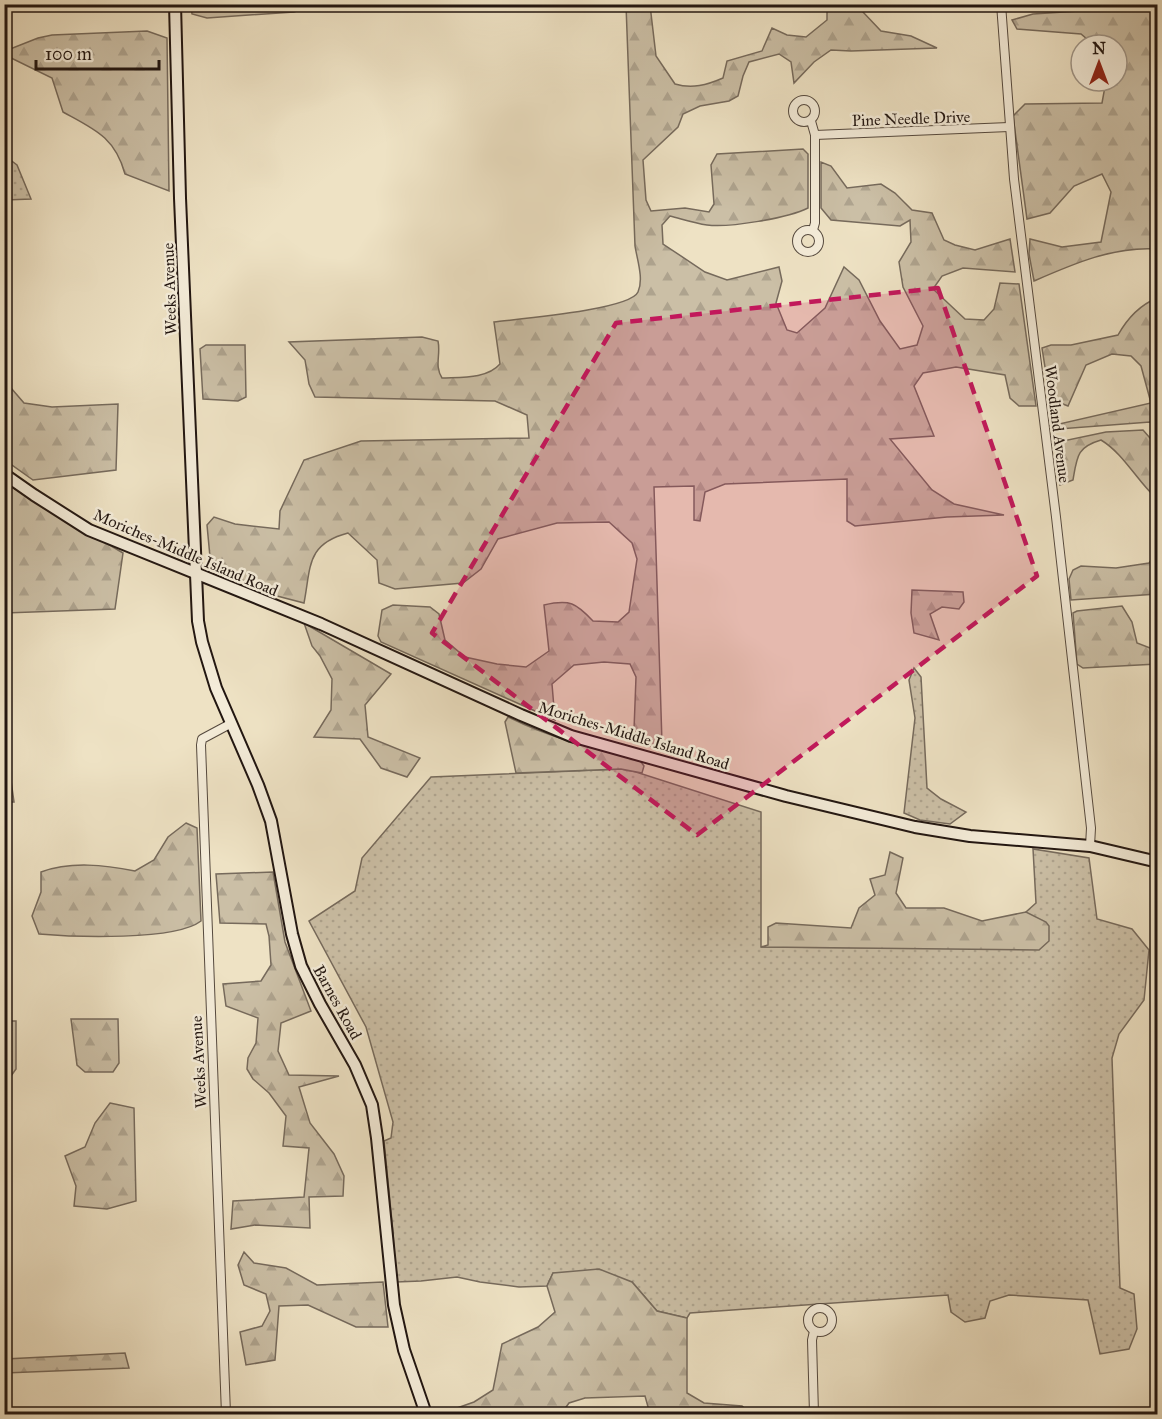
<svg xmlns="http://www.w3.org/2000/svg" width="1162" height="1419" viewBox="0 0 1162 1419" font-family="'IM FELL Great Primer',serif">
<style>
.grass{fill:url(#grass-dots);stroke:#766a5c;stroke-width:1.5}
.forest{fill:url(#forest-firs);stroke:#766a5c;stroke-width:1.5}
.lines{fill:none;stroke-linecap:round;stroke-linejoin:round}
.street-casing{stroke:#55493e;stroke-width:10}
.secondary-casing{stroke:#221611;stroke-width:14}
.street{stroke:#f4ecd9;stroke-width:8}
.secondary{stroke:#f4ecd9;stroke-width:10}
.marked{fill:#c2185b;fill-opacity:0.2;stroke:#c2185b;stroke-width:4.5;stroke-dasharray:12 8;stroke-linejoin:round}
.labels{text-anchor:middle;stroke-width:5;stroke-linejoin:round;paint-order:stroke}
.street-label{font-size:16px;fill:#221611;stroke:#f4ecd9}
</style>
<defs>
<pattern id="grass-dots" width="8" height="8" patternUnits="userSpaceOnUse" patternTransform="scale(1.5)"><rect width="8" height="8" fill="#cbbfa6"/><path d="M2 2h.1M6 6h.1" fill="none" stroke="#aea38e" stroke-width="1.8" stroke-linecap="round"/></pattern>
<pattern id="forest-firs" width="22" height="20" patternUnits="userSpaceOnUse" patternTransform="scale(1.5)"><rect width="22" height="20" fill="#cbbfa6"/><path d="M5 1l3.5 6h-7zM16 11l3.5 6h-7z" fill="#aea38e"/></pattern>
</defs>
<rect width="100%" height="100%" fill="#eee2c4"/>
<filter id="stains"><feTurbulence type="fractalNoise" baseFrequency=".00333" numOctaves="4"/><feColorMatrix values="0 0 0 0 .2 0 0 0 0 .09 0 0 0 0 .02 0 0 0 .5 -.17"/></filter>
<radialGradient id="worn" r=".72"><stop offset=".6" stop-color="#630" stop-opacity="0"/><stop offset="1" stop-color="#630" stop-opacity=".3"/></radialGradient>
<g class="grass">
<polygon points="5,156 17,165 31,199 5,200"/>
<polygon points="914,668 921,677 927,788 941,799 966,812 950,824 920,820 904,813 915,718 909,680"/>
<polygon points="621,769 636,772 761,812 761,947 1039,949 1026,912 1036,903 1033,849 1089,858 1097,919 1132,929 1149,950 1144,1000 1119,1034 1112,1058 1120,1288 1134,1294 1137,1329 1129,1349 1100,1354 1088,1300 1009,1295 990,1301 985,1318 965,1322 951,1312 948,1295 690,1313 687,1318 657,1311 632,1282 553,1273 547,1286 519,1287 480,1282 457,1277 421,1281 396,1282 393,1232 384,1141 391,1138 393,1122 366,1027 309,921 355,891 362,858 431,777"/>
</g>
<g class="forest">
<polygon points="191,5 191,4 315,5 294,12 207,18 192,14"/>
<path d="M626,5H650L656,56L675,84C692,89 707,85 723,78L727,61L762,51L772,28L787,35L806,37L827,20V5H866L862,11L881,31L911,36L937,48L851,51L831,50L814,62L794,83L791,62L779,54L749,62L743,76L738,96L729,101L700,106L683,114L678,127L643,160L646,200L651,211L685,208L709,212L714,204L711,165L717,154L803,149L808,154V208C788,218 729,228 707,225C694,223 682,219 670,216L662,225L663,244L705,272L727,280L779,267L782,281L776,303L787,330L797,333L825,308L844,267L859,280L880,321L900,349L917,345L923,326L903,287L899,262L911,242L910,220L900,226L831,220L821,208V162L831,166L847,188L881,184L895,193L912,210L932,213L944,240L955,245L975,250L1010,239L1015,272L963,268L942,276L933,289L965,319L984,320L994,309L1000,283L1019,284L1036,406H1019L1010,398L1005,375L956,367L923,373L914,386L934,436L890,439L932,490L954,504L1004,515L947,517L855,526L847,521V479L725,484L705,492L700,521L694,520V486L654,487L662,743L656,748L638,742L634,730L636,677L630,664L604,662L574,665L552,684L555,720L381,642L378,636L382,610L393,605L430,607L439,614L445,640L465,657L497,664L526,667L549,651L544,605C570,599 576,603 593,621L618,622L629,612L637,559L632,543L609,522L557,523L498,539L481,569L463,583L395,589L379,583L377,560L348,533C306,544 311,567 304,603L258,591L210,557L207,525L214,517L235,524L279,529L280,511L304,460L361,441L529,438L527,415L495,401L315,397L309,384L305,360L289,342L422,337L438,341C441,355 434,365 442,378C461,377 487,379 500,364L494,322C517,319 630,310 638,292C644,279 637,259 635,246Z"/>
<path d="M1157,6V249C1114,246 1073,264 1034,281L1029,254L1030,239L1062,247L1101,242L1111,192L1102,174L1074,186L1050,213L1027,219L1013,116L1025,104L1102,103L1106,81H1117V45H1094L1081,34L1017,29L1012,20L1033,14Z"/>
<path d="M147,31L167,38L169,191L125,174C115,137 94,129 63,112L52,78L5,55V51L38,38L52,35Z"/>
<path d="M1157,298V425L1150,422L1059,429V424L1151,403L1141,366L1131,356L1112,354L1086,365L1068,406L1050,399L1042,348L1051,345H1071L1118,335C1127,319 1140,305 1157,298Z"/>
<polygon points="206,345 245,345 246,397 238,401 203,399 200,349"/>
<polygon points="5,381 24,403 52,407 118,404 116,470 33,480 5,460"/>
<path d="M1143,430L1157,446V499C1137,481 1124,454 1101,440C1077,447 1077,456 1073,480L1060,485L1058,442L1106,432Z"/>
<polygon points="12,487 123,553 115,609 5,613 4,500"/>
<polygon points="1157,553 1157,594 1071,600 1069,579 1073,570 1081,566 1116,568 1149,563"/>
<polygon points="912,590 963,592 964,602 959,609 942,607 930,614 939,640 914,633 911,613"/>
<polygon points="1122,606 1132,622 1137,643 1150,648 1157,648 1157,664 1083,668 1077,664 1073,613 1077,611"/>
<polygon points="304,623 391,674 365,705 368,737 420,758 407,777 381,768 360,739 314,737 331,710 332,679 320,656 312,646"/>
<path d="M508,717C550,738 593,749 638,758L644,766L642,773L621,769L516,773L505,722Z"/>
<polygon points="4,755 8,759 14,802 5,802"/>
<path d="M186,823L197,828L201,921C175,941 74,937 39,934L32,916L41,892V872C71,861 105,865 135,871L154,860L168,837Z"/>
<polygon points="890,852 903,858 896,893 906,908 944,908 982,921 1026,912 1046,922 1049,926 1049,941 1039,950 761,947 768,945 768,927 776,923 851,928 859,908 875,895 870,879 885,875"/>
<polygon points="273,872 285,942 311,1011 281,1023 278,1051 289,1075 339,1076 299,1087 310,1123 334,1154 344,1176 343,1196 309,1197 310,1228 255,1225 231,1229 233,1201 304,1197 309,1148 283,1146 286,1116 269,1093 253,1079 247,1069 248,1058 256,1043 258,1018 226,1006 223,984 261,981 271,965 269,936 266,924 220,923 216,874"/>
<polygon points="71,1019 118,1019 119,1063 113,1072 85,1072 77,1065"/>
<polygon points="5,1021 16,1021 16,1069 11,1076 5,1076"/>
<polygon points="110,1103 134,1108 136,1201 107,1209 74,1206 76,1186 65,1156 85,1147 95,1123"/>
<polygon points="244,1252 254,1263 286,1268 317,1285 383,1282 388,1327 356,1327 308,1305 279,1306 275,1360 246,1365 240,1332 262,1326 270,1311 266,1294 244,1285 238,1265"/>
<polygon points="599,1269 632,1282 657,1311 687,1318 687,1393 704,1403 742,1406 751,1414 650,1414 645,1396 585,1398 569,1403 561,1414 440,1414 474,1402 493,1390 502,1344 538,1327 555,1312 547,1286 553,1273"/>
<polygon points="125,1353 129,1368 5,1373 5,1359"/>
</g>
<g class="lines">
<defs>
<g id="street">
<polyline points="1001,4 1014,179 1056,517 1091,828 1090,846"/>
<circle cx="804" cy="111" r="11"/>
<polyline points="811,121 815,135 815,223 813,230"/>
<polyline points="815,135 1009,127"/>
<circle cx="808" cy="241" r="11"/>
<circle cx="820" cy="1320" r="12"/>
<polyline points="814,1331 812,1340 814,1414"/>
<polyline points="226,1414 201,745 202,739 230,724"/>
<polyline points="1128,1414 1158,1411"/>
</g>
<g id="secondary">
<polyline points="175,4 180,198 198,621 202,642 216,688 258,785 271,821 292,934 301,966 320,1004 355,1065 372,1105 377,1138 394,1305 404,1350 426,1414"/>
<polyline points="4,474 34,495 89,530 321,624 521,715 571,736 786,796 915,827 970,836 1090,846 1158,862"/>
</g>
</defs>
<use href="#street" class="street-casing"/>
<use href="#secondary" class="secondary-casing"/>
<use href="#street" class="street"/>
<use href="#secondary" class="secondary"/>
</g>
<path class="marked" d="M938,288L1037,576L697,835L432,633L616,323Z"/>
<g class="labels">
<g class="street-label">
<text transform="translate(911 118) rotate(-2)" y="6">Pine Needle Drive</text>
<text transform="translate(169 289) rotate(-92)" y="6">Weeks Avenue</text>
<text transform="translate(1058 424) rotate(83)" y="6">Woodland Avenue</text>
<text transform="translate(186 552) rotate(23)" y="6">Moriches-Middle Island Road</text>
<text transform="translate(634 735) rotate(17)" y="6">Moriches-Middle Island Road</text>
<text transform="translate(338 1002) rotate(61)" y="6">Barnes Road</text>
<text transform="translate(198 1062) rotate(-93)" y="6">Weeks Avenue</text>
</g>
</g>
<rect width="1162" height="1419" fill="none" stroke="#eee2c4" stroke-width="24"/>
<rect x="6" y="6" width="1150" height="1407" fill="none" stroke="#221611" stroke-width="3"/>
<rect x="12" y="12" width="1138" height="1395" fill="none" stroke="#221611" stroke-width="1.5"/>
<g transform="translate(1099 63)"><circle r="28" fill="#f4ecd9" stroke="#a09689" stroke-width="1.5"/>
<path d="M0-4.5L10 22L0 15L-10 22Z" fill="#8f2418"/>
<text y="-9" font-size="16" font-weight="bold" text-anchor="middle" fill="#221611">N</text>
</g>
<path d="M36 60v9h123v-9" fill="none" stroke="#221611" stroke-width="3"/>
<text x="45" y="60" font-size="18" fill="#221611" stroke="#f4ecd9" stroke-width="4.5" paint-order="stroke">100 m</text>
<rect width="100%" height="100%" filter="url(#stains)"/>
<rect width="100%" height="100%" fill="url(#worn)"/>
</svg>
